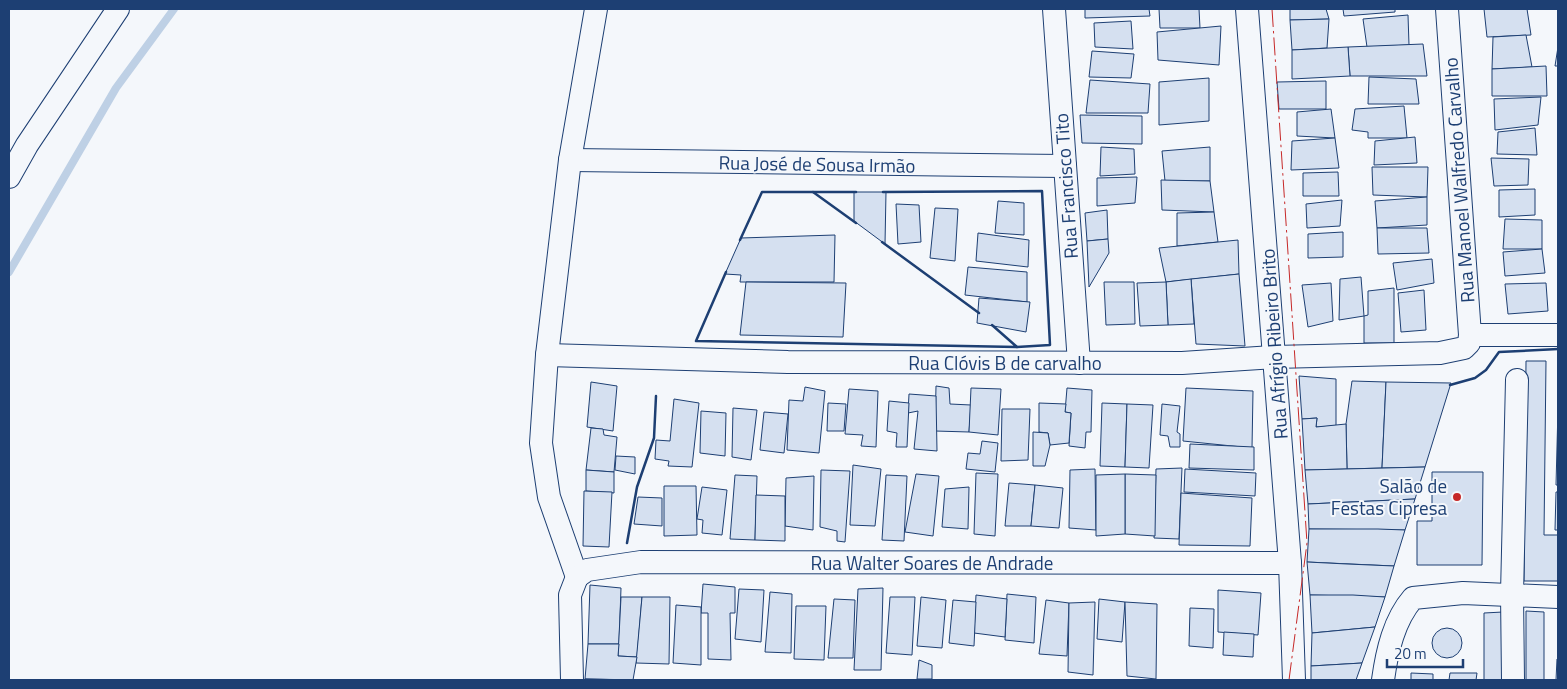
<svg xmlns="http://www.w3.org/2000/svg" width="1567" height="689" viewBox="0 0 1567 689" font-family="'Titillium Web',sans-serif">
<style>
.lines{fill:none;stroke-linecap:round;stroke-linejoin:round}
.stream{stroke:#bed0e5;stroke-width:8}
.building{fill:#d5e0f0;stroke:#1d3f73}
.street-casing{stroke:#1d3f73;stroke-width:24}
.street{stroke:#f4f7fb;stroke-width:22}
.wall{stroke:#1d3f73;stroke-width:2.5}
.power{stroke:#c62828;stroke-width:1;stroke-dasharray:18 4 2.5 4;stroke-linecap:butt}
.poi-dot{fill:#c62828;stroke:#f4f7fb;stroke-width:2}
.labels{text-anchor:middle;stroke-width:4;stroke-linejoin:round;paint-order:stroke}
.street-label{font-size:19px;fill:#1d3f73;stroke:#f4f7fb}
.poi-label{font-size:19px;fill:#1d3f73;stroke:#f4f7fb;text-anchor:end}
</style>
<rect width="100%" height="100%" fill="#f4f7fb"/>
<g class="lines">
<polyline class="stream" points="9,272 116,88 174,9"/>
</g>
<g class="building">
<polygon points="1085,9 1149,9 1150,16 1085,18"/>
<polygon points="1159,9 1199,9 1200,28 1160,28"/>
<polygon points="1290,9 1326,9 1329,19 1290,20"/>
<polygon points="1343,9 1395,9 1395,12 1344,16"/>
<polygon points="1484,9 1527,9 1531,35 1487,37"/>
<polygon points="1408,15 1409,45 1367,47 1363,19"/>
<polygon points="1329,19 1327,48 1292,50 1290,20"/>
<polygon points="1131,21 1133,49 1095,47 1094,23"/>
<polygon points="1221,26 1219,65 1158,60 1157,32"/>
<polygon points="1526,35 1532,67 1492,69 1493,37"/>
<polygon points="1423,44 1427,76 1350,76 1348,47"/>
<polygon points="1348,47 1350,76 1292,79 1292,50"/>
<polygon points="1558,47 1558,66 1555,66"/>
<polygon points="1092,51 1134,54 1131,78 1089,77"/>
<polygon points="1546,66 1547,96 1492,96 1492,69"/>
<polygon points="1369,77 1416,79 1419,104 1368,104"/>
<polygon points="1209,78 1209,121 1159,125 1159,82"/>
<polygon points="1090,80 1150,84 1148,113 1086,113"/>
<polygon points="1326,81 1326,109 1279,109 1277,82"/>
<polygon points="1541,97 1538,125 1495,130 1494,99"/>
<polygon points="1404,106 1407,138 1368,138 1368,132 1352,130 1355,109"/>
<polygon points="1331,109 1335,138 1297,136 1297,112"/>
<polygon points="1080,115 1142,116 1142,144 1082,143"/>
<polygon points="1535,128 1537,155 1497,154 1498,132"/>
<polygon points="1415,137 1417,163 1374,165 1375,141"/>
<polygon points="1335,138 1339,168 1291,170 1292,141"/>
<polygon points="1101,147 1134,149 1135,174 1100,176"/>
<polygon points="1210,147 1210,181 1165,181 1162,151"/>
<polygon points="1491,158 1529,159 1528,185 1494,186"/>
<polygon points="1372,167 1428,167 1427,197 1373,195"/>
<polygon points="1338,172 1339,196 1303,196 1303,173"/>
<polygon points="1137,177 1135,203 1097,206 1097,178"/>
<polygon points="1161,180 1210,181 1214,212 1162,210"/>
<polygon points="1535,189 1535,215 1499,217 1499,190"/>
<polygon points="854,192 886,192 885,244 854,221"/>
<polygon points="1427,197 1427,225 1377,228 1375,201"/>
<polygon points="1342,200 1340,226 1307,228 1306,204"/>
<polygon points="998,201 1024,203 1024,235 995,233"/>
<polygon points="896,204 919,205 921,242 898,244"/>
<polygon points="935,208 958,209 955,261 930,258"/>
<polygon points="1107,210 1108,239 1087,241 1085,213"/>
<polygon points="1214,212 1218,242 1177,246 1177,213"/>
<polygon points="1505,219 1542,220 1542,249 1503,249"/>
<polygon points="1377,228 1427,228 1429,253 1378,254"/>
<polygon points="1343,232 1343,257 1308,258 1308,234"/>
<polygon points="978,233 1029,240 1028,267 976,261"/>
<polygon points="835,235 834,282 740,282 741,275 725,274 741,238"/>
<polygon points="1108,239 1109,253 1089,287 1087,241"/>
<polygon points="1238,240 1239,274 1166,282 1159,248"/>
<polygon points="1542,249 1545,273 1505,276 1503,252"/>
<polygon points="1432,259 1434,283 1397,290 1393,263"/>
<polygon points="968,267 1027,272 1027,302 965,295"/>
<polygon points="1239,274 1245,346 1196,344 1191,279"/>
<polygon points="1361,277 1364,316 1339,320 1340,279"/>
<polygon points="1191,279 1194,324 1168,325 1166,282"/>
<polygon points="746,282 846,283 843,337 740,335"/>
<polygon points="1104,282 1134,282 1135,324 1106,325"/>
<polygon points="1166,282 1168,325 1140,326 1137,283"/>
<polygon points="1331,283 1333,321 1308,327 1302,285"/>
<polygon points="1546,283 1548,311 1508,314 1505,284"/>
<polygon points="1394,288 1394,343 1364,343 1364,316 1368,315 1368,291"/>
<polygon points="1424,290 1426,330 1401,332 1398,293"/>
<polygon points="979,298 1030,302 1026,332 977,323"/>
<polygon points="1526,361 1546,361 1544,535 1558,535 1558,581 1524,581"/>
<polygon points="1299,376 1336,379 1336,426 1316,427 1317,418 1302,419"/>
<polygon points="1352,381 1386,382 1382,468 1347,469 1346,424"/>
<polygon points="591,382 617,386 613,431 587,427"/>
<polygon points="1386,382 1451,383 1425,467 1382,468"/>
<polygon points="936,386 949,388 950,404 971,405 969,432 935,431"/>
<polygon points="805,387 825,391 819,453 787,450 789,400 803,401"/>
<polygon points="971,388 1001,389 998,435 969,432"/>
<polygon points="1067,388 1092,390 1091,432 1086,432 1085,448 1069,446 1071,413 1065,412"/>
<polygon points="1186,388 1253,391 1252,448 1183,441"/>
<polygon points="849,389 878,391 876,447 861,446 863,435 845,434"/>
<polygon points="909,394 936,396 937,451 914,449 918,411 908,413"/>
<polygon points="674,399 699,403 692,467 668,466 669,461 655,459 656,440 670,441"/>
<polygon points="889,401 909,403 907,447 896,447 897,433 887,431"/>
<polygon points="828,403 846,404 844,431 827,431"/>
<polygon points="1039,403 1066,404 1065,412 1071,413 1069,443 1050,445 1048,433 1039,432"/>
<polygon points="1102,403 1127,404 1125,467 1100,466"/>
<polygon points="1127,404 1153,405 1149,468 1125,467"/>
<polygon points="1162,404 1180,406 1177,432 1180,434 1180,447 1170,447 1168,436 1160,435"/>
<polygon points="733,408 757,410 751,460 732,457"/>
<polygon points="1558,408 1558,485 1556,485"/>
<polygon points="1002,409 1030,409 1028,460 1001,461"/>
<polygon points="701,411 726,413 725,456 700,453"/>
<polygon points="764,412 788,414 784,453 760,450"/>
<polygon points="1317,418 1316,427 1346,424 1347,469 1305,470 1302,419"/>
<polygon points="591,428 603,429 604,435 617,437 614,472 586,470"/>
<polygon points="1033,432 1048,433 1050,445 1045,466 1033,466"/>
<polygon points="982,441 998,443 995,472 966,469 968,453 980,454"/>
<polygon points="1190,444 1254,447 1254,470 1189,468"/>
<polygon points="616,456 635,457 635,474 615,470"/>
<polygon points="853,465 881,469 875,526 850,525"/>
<polygon points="1425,467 1415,499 1308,504 1305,470"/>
<polygon points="1182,468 1179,539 1154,538 1156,469"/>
<polygon points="1095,469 1096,530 1069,528 1070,470"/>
<polygon points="1185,469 1256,473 1255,496 1184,492"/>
<polygon points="586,470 614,472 614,493 586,491"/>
<polygon points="821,470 850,471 845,542 837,541 837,531 820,527"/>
<polygon points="1432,472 1483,472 1482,565 1417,565 1417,521 1432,521"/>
<polygon points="976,473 998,474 995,536 974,534"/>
<polygon points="916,474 939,476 933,536 905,532"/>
<polygon points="1125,474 1156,475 1155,536 1125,534"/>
<polygon points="1125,474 1125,534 1096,536 1096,475"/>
<polygon points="735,475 757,476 755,540 730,539"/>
<polygon points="886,475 907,476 904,541 882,540"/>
<polygon points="814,476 813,530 785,526 786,478"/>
<polygon points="1009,483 1035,485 1031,526 1005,526"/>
<polygon points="1035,485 1063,488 1059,528 1031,526"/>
<polygon points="664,486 696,486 697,535 664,536"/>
<polygon points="702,487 727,490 722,535 702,533 703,520 697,519"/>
<polygon points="969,487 968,529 942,527 945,489"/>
<polygon points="584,491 612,492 609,547 583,546"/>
<polygon points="1556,492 1558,492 1558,530 1555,530"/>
<polygon points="1181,493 1252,498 1250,546 1179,545"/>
<polygon points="756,495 785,496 785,541 755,540"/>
<polygon points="638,497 662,498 662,526 634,524"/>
<polygon points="1415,499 1405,530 1309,529 1308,504"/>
<polygon points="1309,529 1378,529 1405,530 1394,566 1307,562"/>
<polygon points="1307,562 1347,564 1394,566 1385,597 1310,595"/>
<polygon points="703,584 735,587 735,613 730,613 731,660 708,659 708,613 701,613"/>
<polygon points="590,585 621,588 619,644 588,644"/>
<polygon points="883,588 881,670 854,670 858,589"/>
<polygon points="739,589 764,590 761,642 735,639"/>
<polygon points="1218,590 1261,593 1258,635 1218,632"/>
<polygon points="770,592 792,594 791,653 765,652"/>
<polygon points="1007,594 1036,597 1034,643 1005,640"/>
<polygon points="976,595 1007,599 1005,637 974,633"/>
<polygon points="1310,595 1353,595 1385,597 1375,627 1312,633"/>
<polygon points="621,597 642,597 637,657 618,656"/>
<polygon points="642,597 670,597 669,664 636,663"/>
<polygon points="890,597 915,597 912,655 886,653"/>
<polygon points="921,597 946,600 942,648 917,646"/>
<polygon points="834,599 855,600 853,658 828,658"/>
<polygon points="1099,599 1125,602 1122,642 1097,639"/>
<polygon points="953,600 976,602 974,646 949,643"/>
<polygon points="1046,600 1069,603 1067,656 1039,654"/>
<polygon points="1095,602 1093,675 1068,672 1069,603"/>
<polygon points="1125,602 1157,604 1156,679 1127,676"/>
<polygon points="676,605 701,607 701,665 673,663"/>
<polygon points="796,606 826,606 824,660 794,659"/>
<polygon points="1190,608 1214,609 1213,648 1189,646"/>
<polygon points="1526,611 1544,612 1544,680 1526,680"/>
<polygon points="1503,612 1503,680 1484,680 1484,613"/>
<polygon points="1375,627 1362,663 1311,666 1312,633"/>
<circle cx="1447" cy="643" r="15"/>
<polygon points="1224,632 1254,634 1253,657 1223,655"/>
<polygon points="588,644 619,644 618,656 637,657 633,680 585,679"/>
<polygon points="1557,659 1558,659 1558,680 1556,680"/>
<polygon points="919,660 932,665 932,679 917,679"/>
<polygon points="1362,663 1356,680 1311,680 1311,666"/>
<polygon points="1411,673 1433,674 1433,680 1411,680"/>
<polygon points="1450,673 1477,673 1476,680 1449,680"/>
<polygon points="585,679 643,680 585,680"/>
</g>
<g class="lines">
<defs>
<g id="street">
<polyline points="1054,9 1079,363"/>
<polyline points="1247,9 1290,563 1294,680"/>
<polyline points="570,160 1065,166"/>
<polyline points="9,177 27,145 118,9"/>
<polyline points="1470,335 1558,335"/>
<polyline points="547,355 788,362 1182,363 1274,357 1440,353 1464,348 1469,343 1470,335 1447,9"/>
<polyline points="577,577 587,570 641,562 1290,563"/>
<polyline points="577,577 549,497 541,443 547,355 570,160 596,9"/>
<polyline points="572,680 570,595 577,577"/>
<path d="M1383,680C1387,651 1394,620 1413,598L1463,593L1558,597"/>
<polyline points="1513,680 1512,594 1517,380"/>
</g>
</defs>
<use href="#street" class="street-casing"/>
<use href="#street" class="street"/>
<g class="wall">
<polyline points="813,192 856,223"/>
<polyline points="883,192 1042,191 1050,345 1017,347"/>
<polyline points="740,240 762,192 856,192"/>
<polyline points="882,242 979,313"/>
<polyline points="726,272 696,341 1017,347 992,325"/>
<polyline points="1450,385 1475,378 1486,370 1499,352 1558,349"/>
<polyline points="627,543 637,487 654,438 656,396"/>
</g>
<polyline class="power" points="1272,9 1307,543 1289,680"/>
</g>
<circle class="poi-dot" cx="1457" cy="497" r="5"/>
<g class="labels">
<g class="street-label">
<text transform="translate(817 164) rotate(1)" y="7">Rua José de Sousa Irmão</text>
<text transform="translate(1459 180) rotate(-94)" y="7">Rua Manoel Walfredo Carvalho</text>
<text transform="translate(1066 186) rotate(-94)" y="7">Rua Francisco Tito</text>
<text transform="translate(1274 344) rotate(-94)" y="7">Rua Afrígio Ribeiro Brito</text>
<text x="1005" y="370">Rua Clóvis B de carvalho</text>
<text x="932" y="570">Rua Walter Soares de Andrade</text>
</g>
<g class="poi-label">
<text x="1447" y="493">Salão de<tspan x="1447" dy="22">Festas Cipresa</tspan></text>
</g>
</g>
<rect width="1567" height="689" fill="none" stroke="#1d3f73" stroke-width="20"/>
<path d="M1387 659v8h76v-8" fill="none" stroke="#1d3f73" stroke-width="2.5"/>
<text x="1394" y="659" font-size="15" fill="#1d3f73" stroke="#f4f7fb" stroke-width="4" paint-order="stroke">20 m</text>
</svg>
